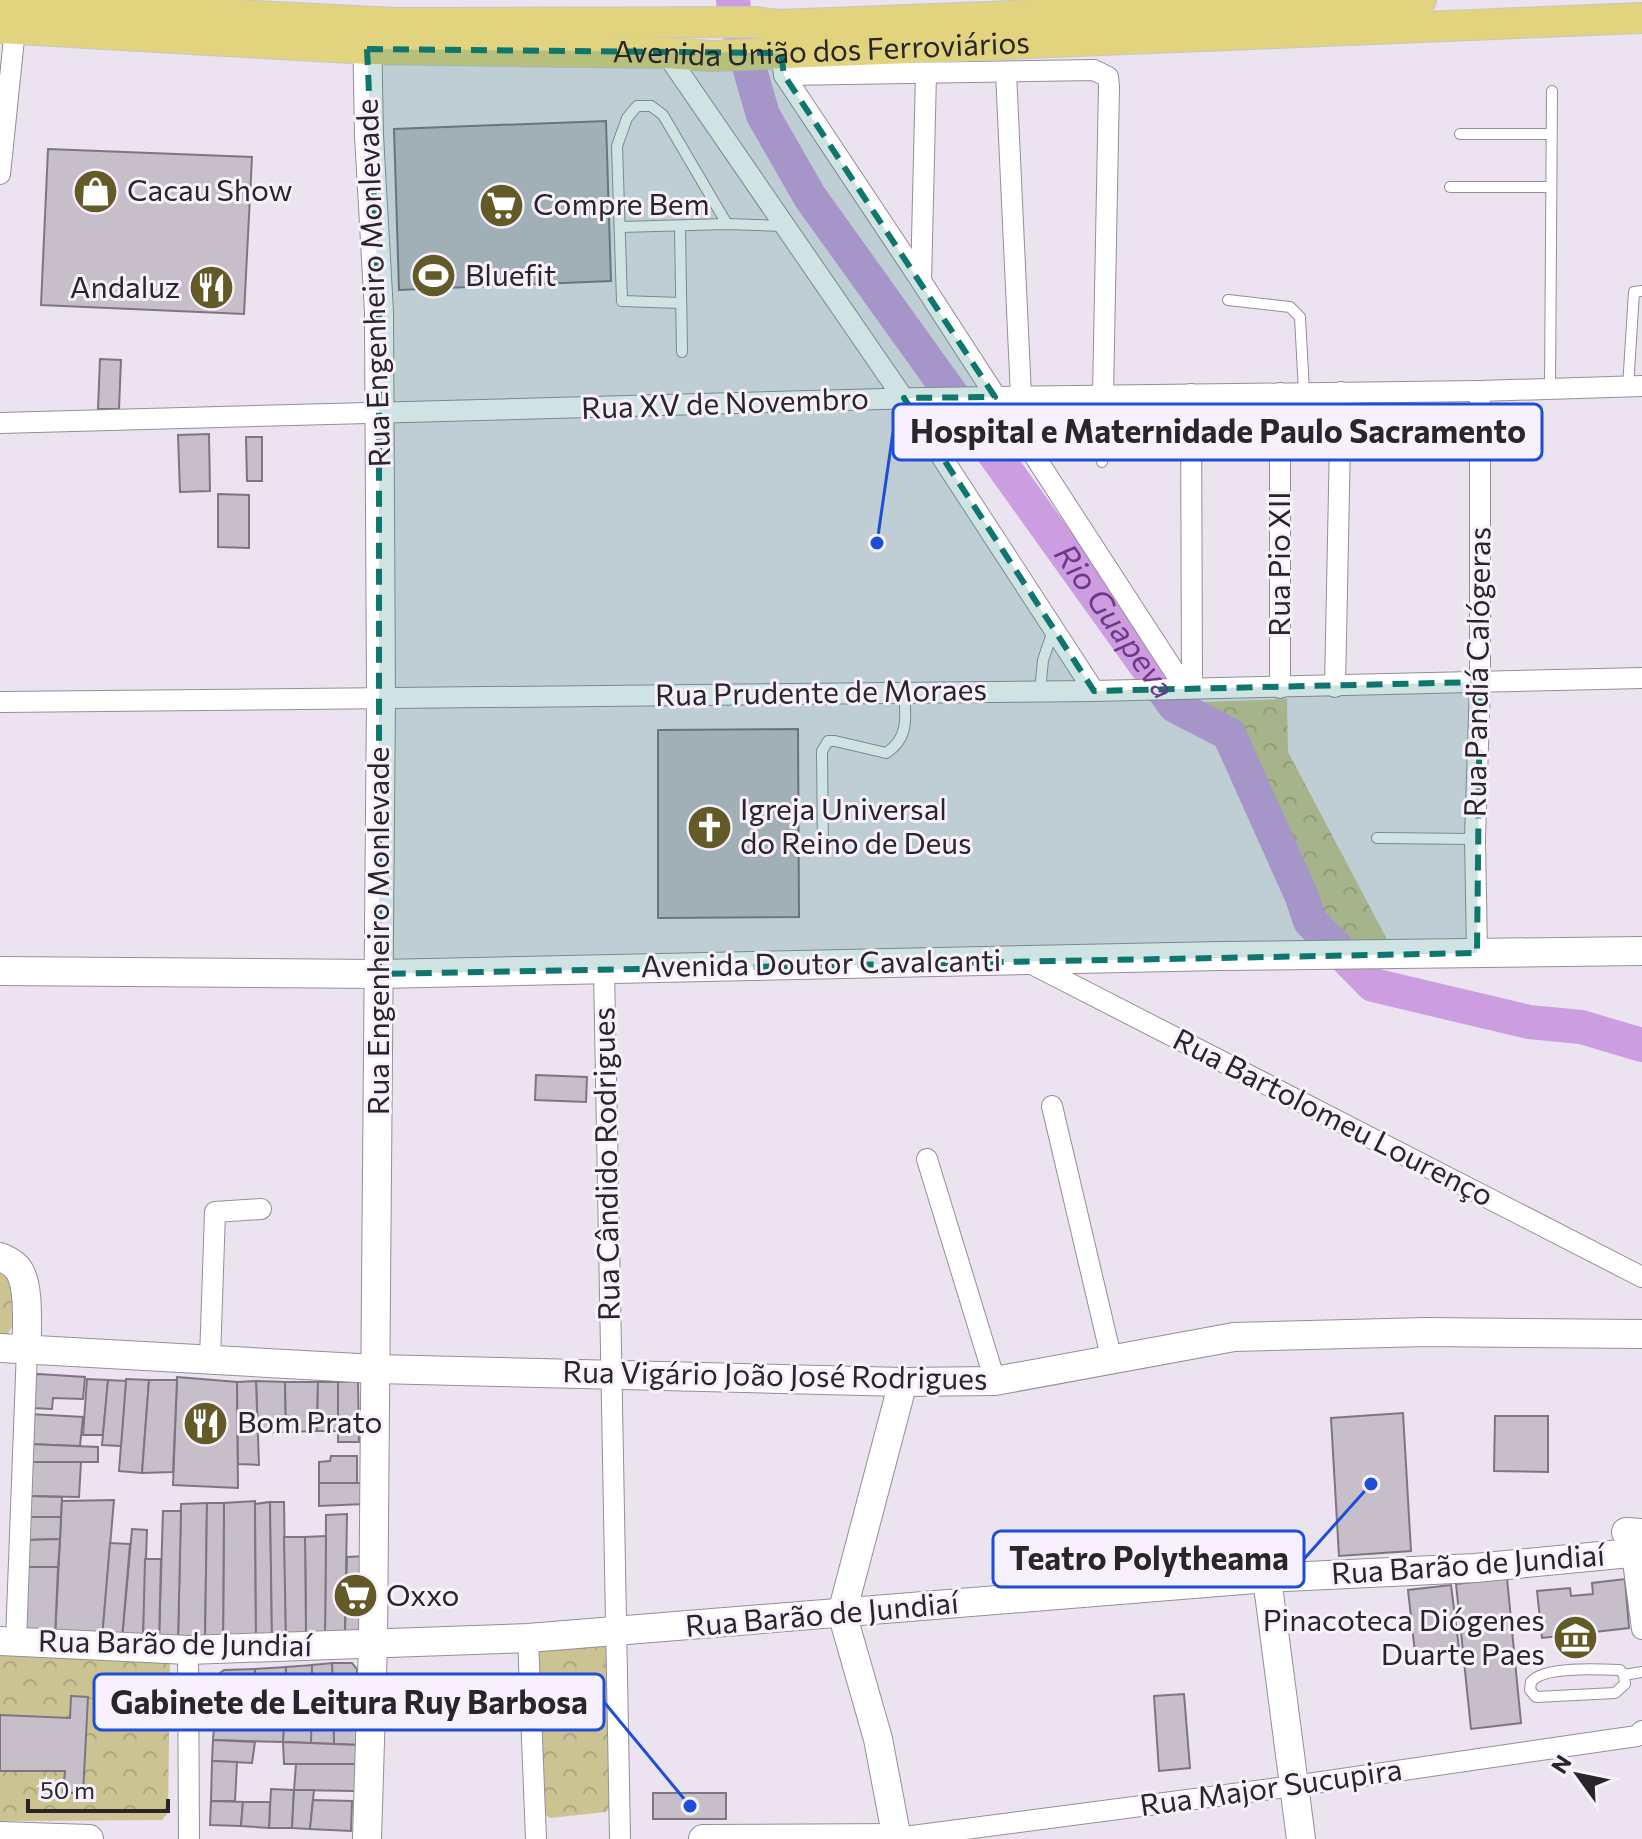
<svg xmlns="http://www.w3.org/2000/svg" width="1642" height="1839" viewBox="0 0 1642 1839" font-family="Commissioner,sans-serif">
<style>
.park{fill:url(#park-crowns)}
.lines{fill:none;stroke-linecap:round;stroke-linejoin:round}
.river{stroke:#cc9de0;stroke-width:34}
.building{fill:#c6bec9;stroke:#7d7681;stroke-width:2}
.lane-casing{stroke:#958e98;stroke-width:12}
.street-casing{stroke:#958e98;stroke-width:22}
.secondary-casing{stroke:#958e98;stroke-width:30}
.primary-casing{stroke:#c7c7c8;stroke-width:32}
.lane{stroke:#fff;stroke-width:10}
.street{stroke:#fff;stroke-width:20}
.secondary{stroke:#fff;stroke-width:28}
.primary{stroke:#e2d37e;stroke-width:30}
.marked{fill:#0f766e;fill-opacity:0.2;stroke:#0f766e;stroke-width:6;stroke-dasharray:16 10;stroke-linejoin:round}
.labels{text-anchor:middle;stroke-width:6;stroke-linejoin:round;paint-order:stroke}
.street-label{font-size:30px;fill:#29262a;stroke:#f8f0fc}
.poi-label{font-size:30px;fill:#29262a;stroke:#f8f0fc;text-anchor:start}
.water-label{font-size:32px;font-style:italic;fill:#713787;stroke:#f8f0fc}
.leader{fill:none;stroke:#1d4ed8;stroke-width:3}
.callout-dot{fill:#1d4ed8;stroke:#f8f0fc;stroke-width:3}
.callout{fill:#f8f0fc;stroke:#1d4ed8;stroke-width:3}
.callout-label{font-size:32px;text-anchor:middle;font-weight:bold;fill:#29262a}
</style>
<defs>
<pattern id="park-crowns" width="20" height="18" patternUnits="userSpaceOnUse" patternTransform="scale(2)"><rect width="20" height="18" fill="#ccc393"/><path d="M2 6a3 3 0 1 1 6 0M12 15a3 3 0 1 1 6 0" fill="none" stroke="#afa77f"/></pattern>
</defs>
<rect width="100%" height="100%" fill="#ebe3ef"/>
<g class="park">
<polygon points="1287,699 1288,752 1389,943 1350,947 1314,900 1264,784 1231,724 1184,703"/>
<polygon points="0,1268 14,1278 14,1323 8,1334 0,1334"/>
<polygon points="600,1639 612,1647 614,1803 606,1812 550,1818 541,1811 537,1650"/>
<polygon points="0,1651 162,1658 170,1665 168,1813 162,1820 0,1821"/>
</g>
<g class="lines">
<path class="river" id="s1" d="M733,0L735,18L763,115L810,197L1175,706L1229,734L1302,897L1310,921L1373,985L1529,1022L1581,1027L1642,1045"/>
</g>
<g class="building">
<polygon points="606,121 611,281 399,290 394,129"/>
<polygon points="48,149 252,157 244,314 41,305"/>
<polygon points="100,359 121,360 119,409 98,409"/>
<polygon points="209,434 210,491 180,492 178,435"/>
<polygon points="246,437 262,437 262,481 247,481"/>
<polygon points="218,494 249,495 249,548 218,547"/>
<polygon points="798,729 799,917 658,918 658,730"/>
<polygon points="536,1075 587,1077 586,1102 535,1100"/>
<polygon points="38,1374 85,1377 83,1399 53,1398 52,1409 31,1408 32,1378"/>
<polygon points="177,1377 237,1382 238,1488 173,1485"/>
<polygon points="87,1379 108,1380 103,1435 83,1435"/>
<polygon points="126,1379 149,1380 142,1473 119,1471"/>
<polygon points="108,1380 126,1381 121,1446 102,1445"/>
<polygon points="149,1380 177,1380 173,1472 142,1473"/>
<polygon points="256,1381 285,1382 286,1432 258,1433"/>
<polygon points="256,1381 259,1465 238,1464 237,1382"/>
<polygon points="358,1381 359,1442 338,1442 338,1382"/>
<polygon points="285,1382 318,1382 317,1431 286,1432"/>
<polygon points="318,1382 338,1382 338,1431 317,1431"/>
<polygon points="1403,1413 1411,1551 1339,1556 1331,1418"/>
<polygon points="29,1414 83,1417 80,1446 28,1444"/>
<polygon points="1495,1416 1548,1416 1548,1472 1494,1471"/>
<polygon points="28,1444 98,1447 98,1462 27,1462"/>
<polygon points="331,1456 357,1456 357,1483 319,1483 319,1462 330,1461"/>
<polygon points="27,1462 81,1462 79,1497 26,1496"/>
<polygon points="319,1483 365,1483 364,1504 319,1506"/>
<polygon points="26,1496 62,1497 61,1517 26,1517"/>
<polygon points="114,1500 102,1639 55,1637 62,1501"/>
<polygon points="255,1501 256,1640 223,1641 224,1503"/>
<polygon points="270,1502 272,1635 256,1635 255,1504"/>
<polygon points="270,1502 284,1502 286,1639 272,1640"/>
<polygon points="207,1503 205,1641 178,1642 181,1504"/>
<polygon points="207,1503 224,1503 223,1641 205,1641"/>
<polygon points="163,1511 181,1511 178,1642 159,1641"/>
<polygon points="347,1514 345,1634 325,1635 326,1515"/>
<polygon points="26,1517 61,1517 60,1539 25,1540"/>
<polygon points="132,1529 147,1530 143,1641 122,1639"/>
<polygon points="326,1536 325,1635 306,1636 305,1537"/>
<polygon points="284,1537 305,1537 306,1636 286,1639"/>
<polygon points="60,1539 58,1567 25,1567 28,1540"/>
<polygon points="110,1543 130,1544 122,1639 102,1639"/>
<polygon points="365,1556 364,1634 345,1634 347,1557"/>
<polygon points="145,1559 161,1559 159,1641 143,1641"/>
<polygon points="23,1567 58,1567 55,1637 21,1637"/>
<polygon points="1507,1578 1521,1723 1471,1729 1456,1584"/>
<polygon points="1625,1579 1629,1628 1542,1638 1537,1591 1570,1588 1571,1596 1593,1594 1592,1583"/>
<polygon points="1451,1585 1459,1648 1415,1653 1408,1590"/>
<polygon points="332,1663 352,1663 357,1669 358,1745 334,1744"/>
<polygon points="332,1663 334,1744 311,1743 312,1665"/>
<polygon points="312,1665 311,1743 283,1742 286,1667"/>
<polygon points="286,1667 284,1718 252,1717 255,1669"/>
<polygon points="255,1669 252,1717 215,1716 216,1676 224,1670"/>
<polygon points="1184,1694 1190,1768 1159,1771 1154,1696"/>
<polygon points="71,1696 88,1697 83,1794 63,1792 65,1771 0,1771 0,1715 70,1718"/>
<polygon points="215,1716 284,1718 283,1742 213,1740"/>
<polygon points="213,1740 255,1742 252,1763 212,1761"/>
<polygon points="283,1742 358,1745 357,1764 284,1764"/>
<polygon points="212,1761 237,1762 235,1801 211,1801"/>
<polygon points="296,1764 357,1764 355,1791 294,1790"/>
<polygon points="271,1789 294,1790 292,1828 269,1828"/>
<polygon points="294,1790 314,1790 310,1829 292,1828"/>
<rect x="653" y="1793" width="73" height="26"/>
<polygon points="313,1800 352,1801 351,1831 310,1829"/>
<polygon points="211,1801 243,1802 241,1826 210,1825"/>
<polygon points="243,1802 270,1802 269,1828 241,1826"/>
</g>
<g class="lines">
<defs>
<g id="lane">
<polyline points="1460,134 1551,134"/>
<polyline points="1450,187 1551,187"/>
<polyline points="621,227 727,224 783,226"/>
<polyline points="680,227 682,352"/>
<polyline points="1228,300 1290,307 1300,317 1304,392"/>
<polyline points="680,303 622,301 617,146 627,118 637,106 651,106 663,115 727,224"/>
<polyline points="1628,387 1634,292 1642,291"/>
<polyline points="1550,389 1552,91"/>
<polyline points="1102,462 1103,395"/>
<polyline points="1040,691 1043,660 1054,628"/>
<polyline points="1377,838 1475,839"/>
<path d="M823,850L822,751L828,741H835L886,753C909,739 906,716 904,693"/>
<path d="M1624,1675L1625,1684L1615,1693L1536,1697L1530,1690L1531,1682C1543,1666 1600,1669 1620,1670L1624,1675L1642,1672"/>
</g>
<g id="street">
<polyline points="780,43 784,75 921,281 1185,688"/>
<polyline points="666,53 904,399 1094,691"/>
<polyline points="1006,72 1021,396"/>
<polyline points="784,75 1094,70 1108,77 1109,86 1103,395"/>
<polyline points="0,174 15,29"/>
<polyline points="921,281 926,74"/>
<polyline points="1280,393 1280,688"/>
<polyline points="1191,394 1192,687"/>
<polyline points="0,423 921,398 1480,391 1642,386"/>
<polyline points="1335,687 1341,392"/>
<polyline points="0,702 1094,691 1642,678"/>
<polyline points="1477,953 1475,839 1480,682 1480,391"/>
<polyline points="1026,961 1642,1277"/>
<polyline points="604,969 620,1839"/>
<polyline points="1052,1106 1112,1361"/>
<polyline points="927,1159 995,1381"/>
<polyline points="210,1359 215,1212 261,1209"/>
<polyline points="1632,1554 1642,1629"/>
<polyline points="528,1638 536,1839"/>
<polyline points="16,1641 27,1349"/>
<polyline points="188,1650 189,1839"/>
<polyline points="897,1838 1294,1786 1637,1736 1642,1731"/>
</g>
<g id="secondary">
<polyline points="367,27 369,135 379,312 381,697 373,1644 367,1839"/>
<polyline points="0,971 379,974 1220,956 1642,951"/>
<path d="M0,1257C8,1260 16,1264 20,1272C30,1290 26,1328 27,1349"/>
<polyline points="0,1348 376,1369 903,1382 995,1381 1234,1337 1426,1332 1642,1334"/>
<polyline points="1626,1532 1642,1533"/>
<polyline points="1267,1578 1301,1839"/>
<polyline points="0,1641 188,1650 528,1638 1267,1578 1475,1568 1642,1552"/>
<polyline points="0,1836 89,1839"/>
<polyline points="703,1839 897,1838"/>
<polyline points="897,1839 878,1739 842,1613 903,1382"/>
</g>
<g id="primary">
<polyline points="0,3 395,23 753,22 780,25 1421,0"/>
<path id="s2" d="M0,28L367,49L666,53L712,56L1642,18"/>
</g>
</defs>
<use href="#lane" class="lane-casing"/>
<use href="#street" class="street-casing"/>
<use href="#secondary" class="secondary-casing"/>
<use href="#primary" class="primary-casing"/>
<use href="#lane" class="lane"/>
<use href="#street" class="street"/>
<use href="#secondary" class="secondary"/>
<use href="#primary" class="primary"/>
</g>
<path class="marked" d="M367,49L781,53L784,75L995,397L904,398L1094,691L1480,682L1477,953L379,974V312Z"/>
<defs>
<symbol id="shop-disc" viewBox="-11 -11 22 22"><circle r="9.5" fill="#645a27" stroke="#f8f0fc"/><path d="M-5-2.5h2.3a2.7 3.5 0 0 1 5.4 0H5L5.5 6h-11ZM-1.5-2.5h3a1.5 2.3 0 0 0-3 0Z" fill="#fff"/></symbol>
<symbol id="supermarket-disc" viewBox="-11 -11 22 22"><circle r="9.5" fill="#645a27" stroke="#f8f0fc"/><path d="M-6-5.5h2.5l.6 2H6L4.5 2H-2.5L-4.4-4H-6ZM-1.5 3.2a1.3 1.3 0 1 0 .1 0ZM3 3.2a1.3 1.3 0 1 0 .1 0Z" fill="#fff"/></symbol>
<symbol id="stadium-disc" viewBox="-11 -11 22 22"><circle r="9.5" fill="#645a27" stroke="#f8f0fc"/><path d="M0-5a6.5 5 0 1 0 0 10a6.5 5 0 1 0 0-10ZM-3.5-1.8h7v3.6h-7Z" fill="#fff"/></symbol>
<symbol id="restaurant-disc" viewBox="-11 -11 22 22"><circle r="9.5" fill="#645a27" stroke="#f8f0fc"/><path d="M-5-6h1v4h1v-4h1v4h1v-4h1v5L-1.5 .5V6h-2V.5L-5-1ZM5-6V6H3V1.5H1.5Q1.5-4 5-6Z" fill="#fff"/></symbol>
<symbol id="church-disc" viewBox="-11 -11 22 22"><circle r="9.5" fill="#645a27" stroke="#f8f0fc"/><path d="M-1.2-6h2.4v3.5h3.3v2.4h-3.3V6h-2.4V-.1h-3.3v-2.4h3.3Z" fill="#fff"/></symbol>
<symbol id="museum-disc" viewBox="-11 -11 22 22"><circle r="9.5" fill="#645a27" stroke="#f8f0fc"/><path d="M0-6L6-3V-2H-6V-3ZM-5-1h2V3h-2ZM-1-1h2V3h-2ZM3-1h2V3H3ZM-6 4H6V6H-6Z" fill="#fff"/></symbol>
</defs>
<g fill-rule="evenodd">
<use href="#shop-disc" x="70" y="166" width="51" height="51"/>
<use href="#supermarket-disc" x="476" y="180" width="51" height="51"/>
<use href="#stadium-disc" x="408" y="250" width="51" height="51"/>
<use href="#restaurant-disc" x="186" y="262" width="51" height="51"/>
<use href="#church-disc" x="684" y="802" width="51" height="51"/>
<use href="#restaurant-disc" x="180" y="1398" width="51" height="51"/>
<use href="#supermarket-disc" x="330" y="1570" width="51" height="51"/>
<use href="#museum-disc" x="1550" y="1612" width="51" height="51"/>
</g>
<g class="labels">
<g class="street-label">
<text dy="10" stroke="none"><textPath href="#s2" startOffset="822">Avenida União dos Ferroviários</textPath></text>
<text transform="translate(374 283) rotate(-92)" y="10">Rua Engenheiro Monlevade</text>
<text transform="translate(725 404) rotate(-2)" y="10">Rua XV de Novembro</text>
<text transform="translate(1280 564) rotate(-90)" y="10">Rua Pio XII</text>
<text transform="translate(1478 672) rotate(-89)" y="10">Rua Pandiá Calógeras</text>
<text transform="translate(821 693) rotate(-1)" y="10">Rua Prudente de Moraes</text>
<text transform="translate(379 931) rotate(-90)" y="10">Rua Engenheiro Monlevade</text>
<text transform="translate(821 964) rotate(-1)" y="10">Avenida Doutor Cavalcanti</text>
<text transform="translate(1333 1118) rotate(27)" y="10">Rua Bartolomeu Lourenço</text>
<text transform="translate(607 1164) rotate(-91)" y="10">Rua Cândido Rodrigues</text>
<text transform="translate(775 1376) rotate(1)" y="10">Rua Vigário João José Rodrigues</text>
<text transform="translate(1468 1565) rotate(-4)" y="10">Rua Barão de Jundiaí</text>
<text transform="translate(822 1615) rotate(-5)" y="10">Rua Barão de Jundiaí</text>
<text transform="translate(175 1644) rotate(1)" y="10">Rua Barão de Jundiaí</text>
<text transform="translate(1271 1788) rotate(-8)" y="10">Rua Major Sucupira</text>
</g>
<g class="poi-label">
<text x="127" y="201">Cacau Show</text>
<text x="533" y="215">Compre Bem</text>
<text x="465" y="286">Bluefit</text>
<text x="180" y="298" text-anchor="end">Andaluz</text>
<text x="740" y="820">Igreja Universal<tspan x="740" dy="34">do Reino de Deus</tspan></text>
<text x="237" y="1433">Bom Prato</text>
<text x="386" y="1606">Oxxo</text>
<text x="1545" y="1631" text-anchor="end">Pinacoteca Diógenes<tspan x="1545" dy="34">Duarte Paes</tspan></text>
</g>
<g class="water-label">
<text dy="11" stroke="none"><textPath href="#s1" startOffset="736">Rio Guapeva</textPath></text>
</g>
</g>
<path class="leader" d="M877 543L893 432M1371 1484L1304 1559M690 1806L604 1702"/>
<g class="callout-dot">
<circle cx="877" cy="543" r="8"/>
<circle cx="1371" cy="1484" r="8"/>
<circle cx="690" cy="1806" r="8"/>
</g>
<g class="callout">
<rect x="893" y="404" width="649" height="56" rx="8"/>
<rect x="993" y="1531" width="311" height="56" rx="8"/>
<rect x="94" y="1674" width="510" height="56" rx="8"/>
</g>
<g class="callout-label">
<text x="1218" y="443">Hospital e Maternidade Paulo Sacramento</text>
<text x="1149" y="1570">Teatro Polytheama</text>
<text x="349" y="1714">Gabinete de Leitura Ruy Barbosa</text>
</g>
<g transform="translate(1578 1775) rotate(303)" stroke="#f8f0fc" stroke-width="6" paint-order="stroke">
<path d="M0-6L14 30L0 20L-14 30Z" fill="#29262a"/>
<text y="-12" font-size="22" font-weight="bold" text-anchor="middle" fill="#29262a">N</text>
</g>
<path d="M28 1799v12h140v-12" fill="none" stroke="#29262a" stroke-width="4"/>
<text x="40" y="1799" font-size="24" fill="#29262a" stroke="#f8f0fc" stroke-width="6" paint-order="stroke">50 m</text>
</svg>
